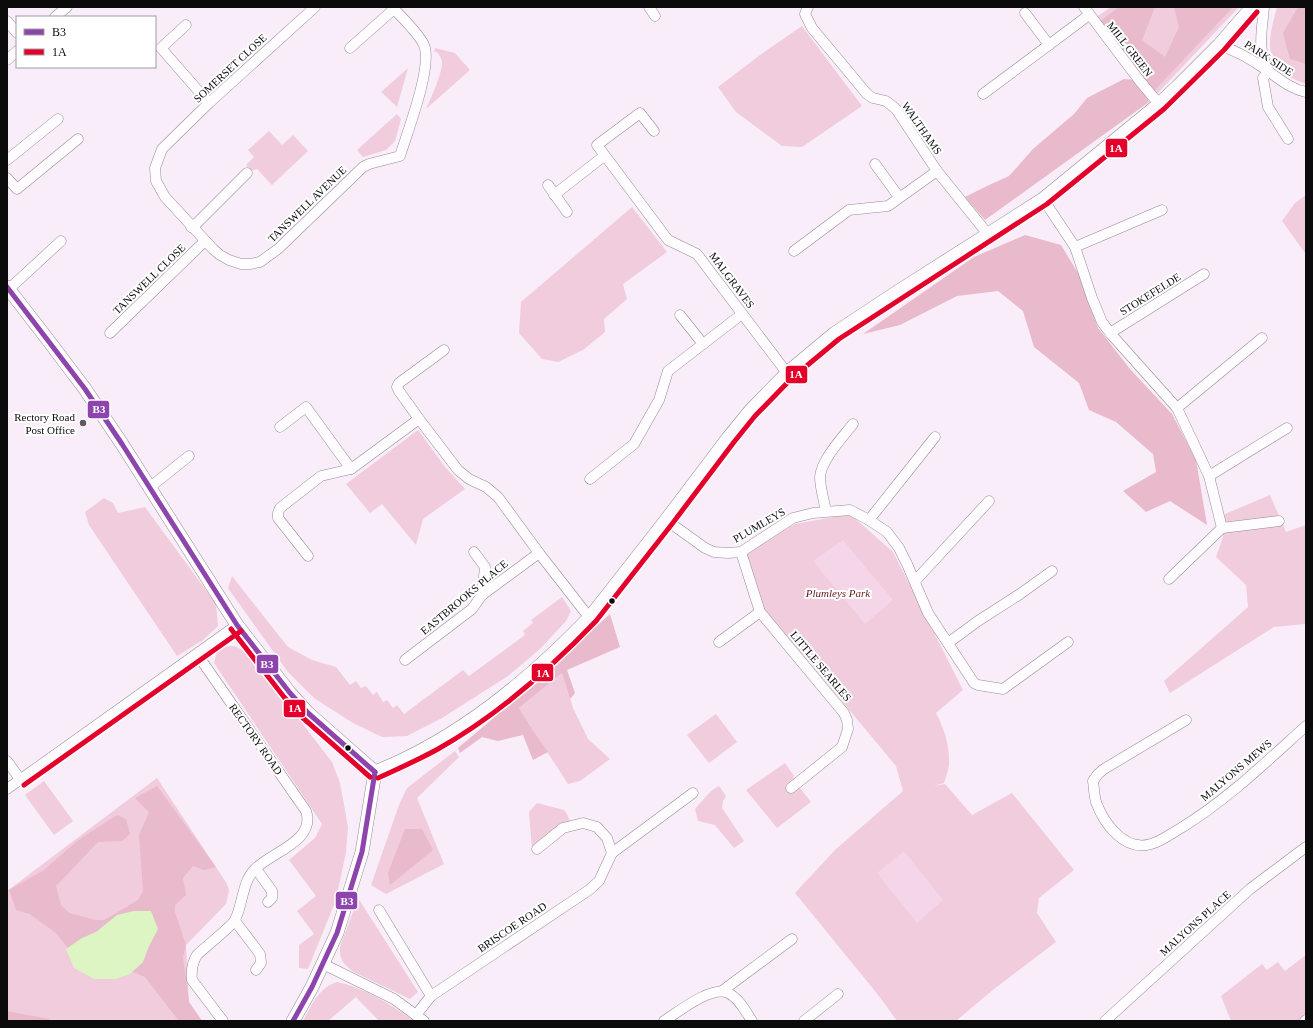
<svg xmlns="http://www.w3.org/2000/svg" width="1313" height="1028" viewBox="0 0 1313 1028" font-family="'Times New Roman',serif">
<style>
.green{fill:#f1ccdd}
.forest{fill:#e8bacb}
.pitch{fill:#f5d6e8}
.water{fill:#dcf5c3}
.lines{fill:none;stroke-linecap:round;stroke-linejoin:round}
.minor-casing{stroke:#928d93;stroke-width:11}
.tertiary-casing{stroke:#928d93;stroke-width:14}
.minor{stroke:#fefcfe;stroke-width:10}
.tertiary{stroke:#fefcfe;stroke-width:13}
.bus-1-casing{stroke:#fff;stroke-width:8}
.bus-2-casing{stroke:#fff;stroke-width:8}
.bus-1{stroke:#8e44ad;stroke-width:5}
.bus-2{stroke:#e4002b;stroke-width:5}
.poi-dot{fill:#5e5a5f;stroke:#fff;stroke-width:1.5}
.bus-dot{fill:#0b0b0b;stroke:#fff;stroke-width:1.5}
.labels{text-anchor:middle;stroke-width:4;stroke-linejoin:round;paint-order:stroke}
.street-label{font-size:11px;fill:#0b0b0b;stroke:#fff}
.poi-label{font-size:11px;fill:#0b0b0b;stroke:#fff;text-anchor:end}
.park-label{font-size:11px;font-style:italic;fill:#641a1d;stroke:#fff}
.line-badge{stroke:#fff;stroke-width:1.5}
.badge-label{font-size:11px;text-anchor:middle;font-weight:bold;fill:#fff}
</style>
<rect width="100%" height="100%" fill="#f9edfa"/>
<g class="green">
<polygon points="1111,7 1239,7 1156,95 1095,18"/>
<path d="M1277,7H1306V84C1300,81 1292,79 1287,75C1261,57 1271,31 1277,7Z"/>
<polygon points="802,26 862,106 802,147 782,146 736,112 718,87 760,55"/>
<path d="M435,48L455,53L470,70L426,109C431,98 443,72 442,61C441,57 439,55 437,52H434Z"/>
<polygon points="408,68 397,107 381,92"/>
<polygon points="397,114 401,119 395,141 386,150 363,157 357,150"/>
<polygon points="269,131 282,145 293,135 308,151 272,185 257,169 251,171 246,165 254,157 248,150"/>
<polygon points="1306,195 1306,253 1305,253 1282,221 1295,203"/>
<polygon points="632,207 667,252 623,284 627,299 604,319 605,332 583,350 558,362 542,359 519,333 521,302"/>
<polygon points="418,430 445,467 465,489 423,519 416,545 382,504 370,513 346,484"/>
<polygon points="1270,495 1286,532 1306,525 1306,624 1274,627 1170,693 1164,681 1248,607 1246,585 1216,557 1223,537 1225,514"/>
<polygon points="104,498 113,503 118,513 145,507 216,604 218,626 203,640 177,656 89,525 85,512"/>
<path d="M850,514L893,552L963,690L936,713C944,728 950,746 949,765C948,771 946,777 944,783L933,786L945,784L972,815L1012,793L1074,870L1039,898L1037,913L1056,942L994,989L956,1021H897L879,996L795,893L835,850L903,791L896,766L811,664L761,607L744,554L795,524Z"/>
<polygon points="232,576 288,647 312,660 336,667 350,685 356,681 361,688 366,686 373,695 377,692 383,702 387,700 393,708 397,705 404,714 463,670 469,676 525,635 523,631 533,623 531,620 562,597 571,611 566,621 540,649 508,676 442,718 407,736 382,737 353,723 314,698 288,672 228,588"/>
<polygon points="232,646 237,647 248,654 271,683 332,762 340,783 348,827 346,852 336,900 308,969 299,968 299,945 314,934 297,911 316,896 289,860 315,838 322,824 214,663 217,652 225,647"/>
<path d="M562,673L573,708L588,739L610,759L580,781L568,784C552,758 534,734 519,708Z"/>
<polygon points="716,714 737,742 709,763 687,735"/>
<polygon points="455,751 459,757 417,798 444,864 386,894 371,885 399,805 407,788"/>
<polygon points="785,763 794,776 791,790 800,788 811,802 777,828 746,790"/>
<polygon points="157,778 227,884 229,891 226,904 186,945 189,1002 202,1021 7,1021 7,891"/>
<polygon points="44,781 73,821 54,835 25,795"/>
<polygon points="719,786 726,796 723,801 722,808 744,841 734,848 715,825 698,821 695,809 711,791"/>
<polygon points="537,803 564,810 567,814 570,821 532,849 529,812"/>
<path d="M358,898L418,992L410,999L354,972C344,965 339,959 340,947Z"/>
<polygon points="1306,955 1306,1021 1231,1021 1221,996 1262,964 1267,970 1278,962 1285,971"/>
<path d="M337,982C366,988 391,1005 415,1021H379L356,997L328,1021H303C312,1005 318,988 337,982Z"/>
</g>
<g class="forest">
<polygon points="1119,7 1155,7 1142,40 1165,57 1179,27 1174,7 1233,7 1154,91 1099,22"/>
<polygon points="1298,7 1306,7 1306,64 1290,59 1283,33"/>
<polygon points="1124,79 1139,80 1149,102 985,220 965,197 987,186 1009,176 1033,149 1074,114 1087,98"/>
<polygon points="1025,235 1061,245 1081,278 1098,328 1130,369 1172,414 1196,460 1207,525 1170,501 1146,512 1123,491 1156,472 1153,454 1116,422 1089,410 1079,383 1034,347 1023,311 998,291 957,296 900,325 863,334 974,257"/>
<path d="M610,614L620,647L567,670L575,693L570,699L562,673L519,708L532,729L548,752L533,760L523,735L498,741L482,737L460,753L458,748C510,705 559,659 610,614Z"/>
<polygon points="157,786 216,867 204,870 193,866 183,878 186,895 175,905 175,912 186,945 183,957 189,1002 202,1021 179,1021 145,977 117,965 72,953 56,933 30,914 16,910 9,890 44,870 77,841 117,815 126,819 130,834 122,841 98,842 56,886 61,905 69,913 96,920 104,920 138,900 143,891 139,835 149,812 135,798"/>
<polygon points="405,829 422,829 433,850 390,885 388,873"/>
<polygon points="7,1011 49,1019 49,1021 7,1021"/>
</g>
<g class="pitch">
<polygon points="843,540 893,600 865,624 813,561"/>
<polygon points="904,851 943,900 917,923 877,873"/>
</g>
<polygon class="water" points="134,911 151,911 158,929 149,946 143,962 130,974 116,979 94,979 74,968 66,949 82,938 96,932 117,915"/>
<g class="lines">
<defs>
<g id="minor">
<path d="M315,7L209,103L162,149L155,168L156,181L165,197L213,249L220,255L229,260L241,264H250L260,262L278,249L363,167L369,164L400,156C407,133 433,66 424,45C420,36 400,15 392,7"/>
<polyline points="649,7 655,16"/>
<polyline points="808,7 805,14 812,28 867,94 873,98 886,101 896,109 937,171 987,233"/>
<polyline points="1084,7 1139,80 1159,104"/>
<path d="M1264,7C1262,32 1257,47 1268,71L1263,78L1268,107L1288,139"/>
<polyline points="1025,13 1049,45"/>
<polyline points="55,17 67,7"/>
<polyline points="7,21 17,33"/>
<polyline points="186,25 161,48 209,103"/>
<path d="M1219,45C1237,51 1253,60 1268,71C1281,80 1291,89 1306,92"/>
<polyline points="350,48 394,9"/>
<polyline points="7,60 17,51"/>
<polyline points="983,94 1089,15"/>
<polyline points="654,131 640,113 597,145 668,240 697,254 787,373"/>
<polyline points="7,160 58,119"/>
<polyline points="875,164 899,197"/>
<polyline points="7,178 17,189 78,139"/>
<polyline points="548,185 567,212"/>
<polyline points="554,195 604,156"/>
<polyline points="1043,199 1075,247 1092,298 1102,322 1110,333 1177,408 1209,476 1222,528 1169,579"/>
<polyline points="191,227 197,223 247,173"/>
<polyline points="1075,247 1162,210"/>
<polyline points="794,251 849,210 888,206 937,171"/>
<polyline points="9,289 61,241"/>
<polyline points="680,315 703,344"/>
<polyline points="110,333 205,241"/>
<polyline points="1110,333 1204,274"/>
<polyline points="444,350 399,383 397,387 399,391 419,419 458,470 469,479 486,487 498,497 539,553 585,612 590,617"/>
<polyline points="1177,408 1262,338"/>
<polyline points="280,427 306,407 351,469"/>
<polyline points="1209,476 1287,428"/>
<polyline points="590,479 634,444 659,400 668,371 742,314"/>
<polyline points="149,488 189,456"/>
<path d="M826,511C824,501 820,487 820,477C821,460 843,437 853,424"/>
<polyline points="666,520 705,548 714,552 728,553 741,552 793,518 813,513 850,510 869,520 887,532 899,548 907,564 928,613 974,683 978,685 1003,689 1068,642"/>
<polyline points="869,520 935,437"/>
<polyline points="1222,528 1279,521"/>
<polyline points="474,552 485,567 482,595"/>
<polyline points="741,552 760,612 844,713 847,720 848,729 842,747 791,788"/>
<polyline points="308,556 278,518 278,513 280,508 321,476 351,469 419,419"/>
<polyline points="915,581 989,501"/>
<polyline points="719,642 760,612"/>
<polyline points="948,643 978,621 1020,594 1052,571"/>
<path d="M197,654L306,811C316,841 272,852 255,869C242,882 243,904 235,920C232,926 204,948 197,955C192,963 191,971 192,980L223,1021"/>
<polyline points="405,660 472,609 482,595 539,553"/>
<path d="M1186,720L1104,769L1098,774L1093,781C1094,787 1094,795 1096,802C1104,824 1125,852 1151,844C1162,841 1172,833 1181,828C1227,800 1266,762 1306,726"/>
<polyline points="7,761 20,779"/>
<polyline points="7,789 237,625"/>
<polyline points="612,853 693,793"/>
<polyline points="256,869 272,891 272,898 268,902"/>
<polyline points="379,910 431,996"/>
<polyline points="235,921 260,954 261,963 256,970"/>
<polyline points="323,964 394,999 424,1021"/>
<polyline points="722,991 792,939"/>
<polyline points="416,1015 431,996 589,890 599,881 612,853 607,838 597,827 583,823 563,828 537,849"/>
<path d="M664,1021C678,1012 712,985 728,993C739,998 746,1012 752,1021"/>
<polyline points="804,1021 838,994"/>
<polyline points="1105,1021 1250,889 1306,847"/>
<polyline points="1305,1021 1306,1020"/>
</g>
<g id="tertiary">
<polyline points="7,287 45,336 85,389 122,444 237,625 290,693 308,713 375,772"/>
<path d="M375,772C458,739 528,681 590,617L666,520L728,438L750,411L787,373L835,333L894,294L1043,199L1159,104L1178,86L1219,45L1252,7"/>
<polyline points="293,1021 312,987 337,933 362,852 375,772"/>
</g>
</defs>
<use href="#minor" class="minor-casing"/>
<use href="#tertiary" class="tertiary-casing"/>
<use href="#minor" class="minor"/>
<use href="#tertiary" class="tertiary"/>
<defs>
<g id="bus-1">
<polyline points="7,287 85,389 122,444 237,625 290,693 308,713 375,772"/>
<polyline points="293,1021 312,987 337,933 362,852 375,772"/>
</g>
<g id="bus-2">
<polyline points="231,629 284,697 303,718 370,777"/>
<path d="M378,778C398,769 418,760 438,749C497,716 549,670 596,621L672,524L734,442L755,416L792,378L839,339L1047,204L1164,109L1224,50L1257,12"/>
<polyline points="24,785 241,631"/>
</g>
</defs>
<use href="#bus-1" class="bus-1-casing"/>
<use href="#bus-2" class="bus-2-casing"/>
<use href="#bus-1" class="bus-1"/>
<use href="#bus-2" class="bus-2"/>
</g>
<circle class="poi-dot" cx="83" cy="423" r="4"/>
<g class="bus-dot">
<circle cx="612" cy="601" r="3.5"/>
<circle cx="348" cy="748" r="3.5"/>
</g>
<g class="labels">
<g class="street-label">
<text transform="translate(1130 49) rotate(52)" y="4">MILL GREEN</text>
<text transform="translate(1269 58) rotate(33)" y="4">PARK SIDE</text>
<text transform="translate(230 68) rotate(-43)" y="4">SOMERSET CLOSE</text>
<text transform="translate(922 128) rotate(55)" y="4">WALTHAMS</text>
<text transform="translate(307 204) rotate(-44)" y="4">TANSWELL AVENUE</text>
<text transform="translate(149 279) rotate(-44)" y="4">TANSWELL CLOSE</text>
<text transform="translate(732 280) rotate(53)" y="4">MALGRAVES</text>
<text transform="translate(1150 294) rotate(-32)" y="4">STOKEFELDE</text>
<text transform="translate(759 525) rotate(-30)" y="4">PLUMLEYS</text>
<text transform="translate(464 597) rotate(-40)" y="4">EASTBROOKS PLACE</text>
<text transform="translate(821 666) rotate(50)" y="4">LITTLE SEARLES</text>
<text transform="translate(256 739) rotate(55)" y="4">RECTORY ROAD</text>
<text transform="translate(1236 770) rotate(-40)" y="4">MALYONS MEWS</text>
<text transform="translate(1195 923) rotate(-42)" y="4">MALYONS PLACE</text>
<text transform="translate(512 927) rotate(-34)" y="4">BRISCOE ROAD</text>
</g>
<g class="poi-label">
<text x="75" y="421">Rectory Road<tspan x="75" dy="13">Post Office</tspan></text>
</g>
<g class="park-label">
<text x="838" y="597">Plumleys Park</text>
</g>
</g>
<g class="line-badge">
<rect x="1105" y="138" width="23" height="20" rx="4" fill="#e4002b"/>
<rect x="785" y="365" width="23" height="19" rx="4" fill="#e4002b"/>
<rect x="87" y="400" width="23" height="19" rx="4" fill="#8e44ad"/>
<rect x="256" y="654" width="23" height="20" rx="4" fill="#8e44ad"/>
<rect x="531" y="663" width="23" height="19" rx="4" fill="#e4002b"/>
<rect x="283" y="699" width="23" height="19" rx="4" fill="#e4002b"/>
<rect x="335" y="891" width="23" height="19" rx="4" fill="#8e44ad"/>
</g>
<g class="badge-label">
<text x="1116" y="152">1A</text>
<text x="796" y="378">1A</text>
<text x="99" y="413">B3</text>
<text x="267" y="668">B3</text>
<text x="543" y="677">1A</text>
<text x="295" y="712">1A</text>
<text x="347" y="905">B3</text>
</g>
<rect width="1313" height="1028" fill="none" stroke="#0b0b0b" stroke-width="16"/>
<rect x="16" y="16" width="140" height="52" fill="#ffffff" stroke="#9d9d9d"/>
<rect x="24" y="29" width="20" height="6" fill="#8e44ad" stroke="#9d9d9d"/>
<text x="52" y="36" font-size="12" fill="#0b0b0b">B3</text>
<rect x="24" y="49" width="20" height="6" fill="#e4002b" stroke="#9d9d9d"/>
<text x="52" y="56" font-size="12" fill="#0b0b0b">1A</text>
</svg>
